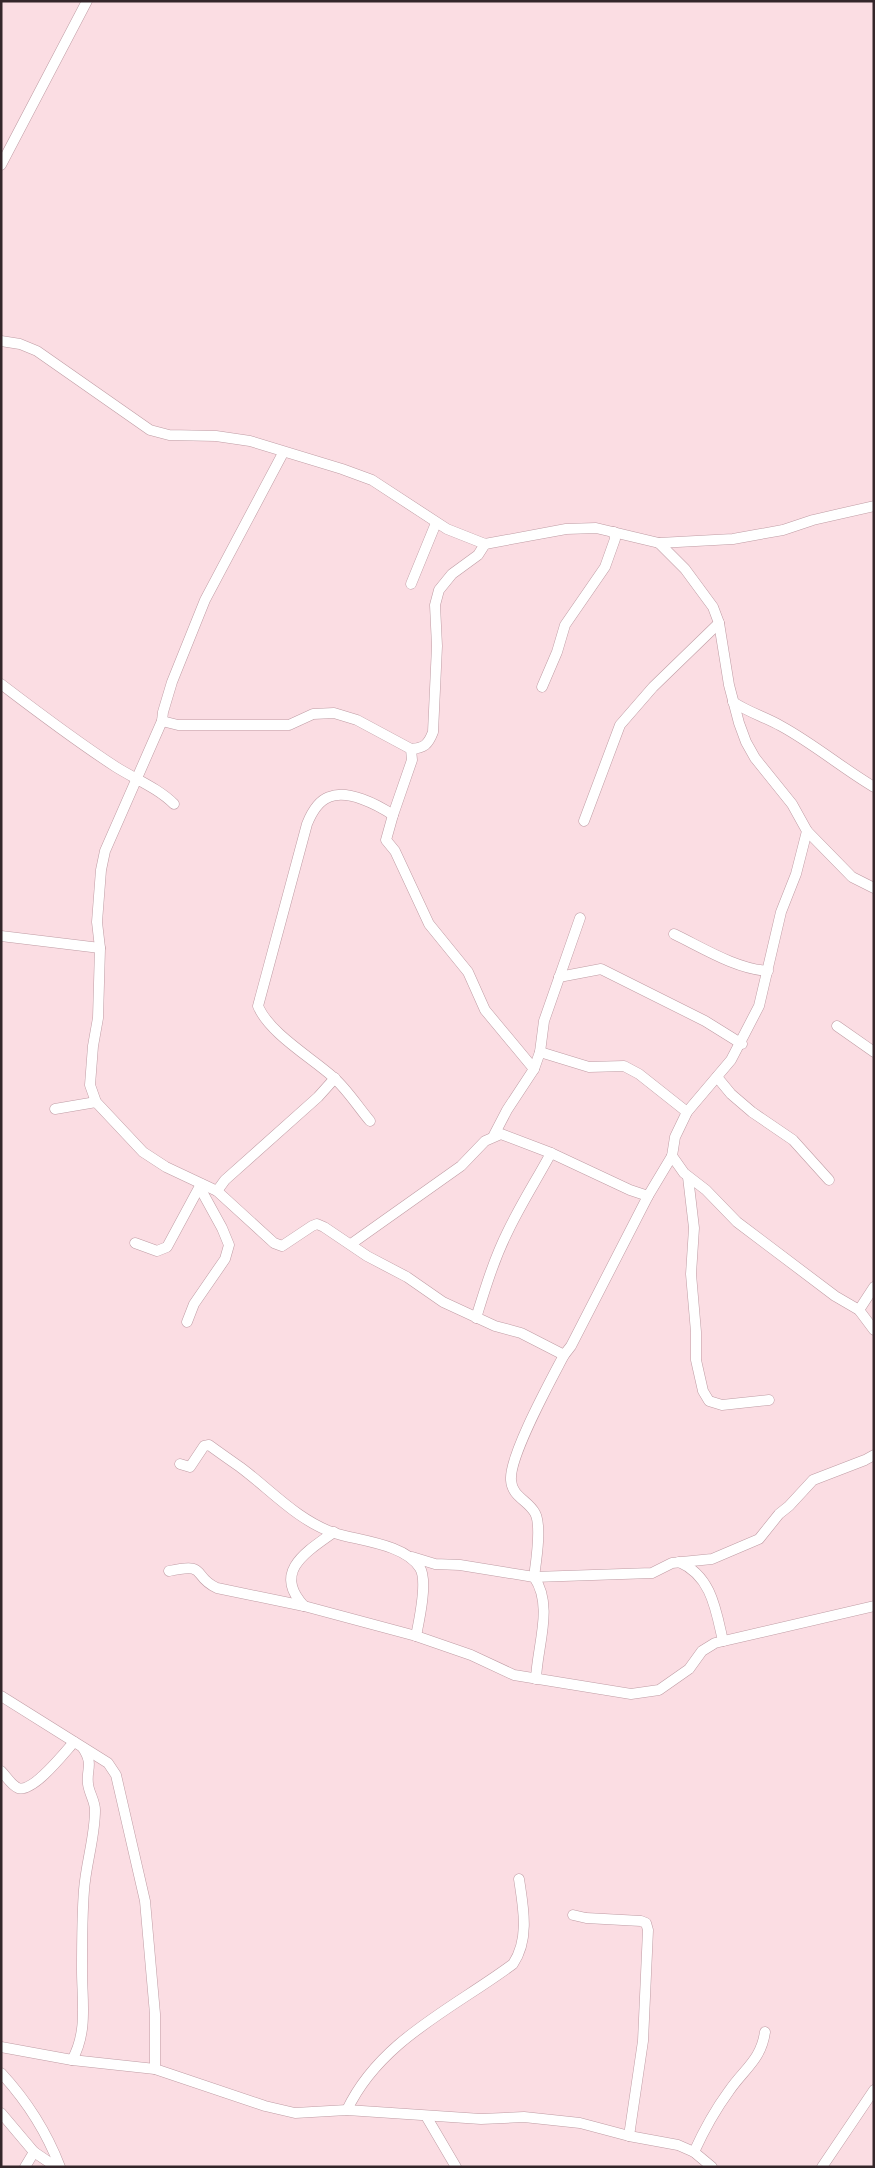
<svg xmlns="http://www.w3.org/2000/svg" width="875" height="2168" viewBox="0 0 875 2168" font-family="'Playfair Display',serif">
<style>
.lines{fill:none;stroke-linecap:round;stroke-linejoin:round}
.minor-casing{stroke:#bf9ca4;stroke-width:11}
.minor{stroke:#fff;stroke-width:10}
</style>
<rect width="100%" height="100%" fill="#fbdde3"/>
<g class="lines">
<defs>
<g id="minor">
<polyline points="1,165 87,1"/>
<polyline points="1,341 20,344 37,351 150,430 169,435 216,436 250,441 342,469 372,480 447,529 485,544 566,529 596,528 659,543 733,539 783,530 813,520 874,506"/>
<polyline points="283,453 205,600 172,682 163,712 162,721 105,851 101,870 97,922 100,948 98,1018 93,1046 90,1085 96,1102 143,1152 166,1167 217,1191 274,1243 282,1246 312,1226 317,1224 324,1227 367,1256 407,1277 443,1302 495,1326 521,1333 564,1355"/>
<polyline points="659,543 685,569 713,607 719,623 729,685 739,723 746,742 755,758 792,804 807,831 796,874 781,912 759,1006 731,1060 687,1112 675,1137 672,1156 684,1173 706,1190 737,1222 835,1296 859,1310 874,1330"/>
<polyline points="411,584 436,523"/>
<path d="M1,684C39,713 76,741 116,767C135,779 158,788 174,804"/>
<polyline points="542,687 557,652 565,625 605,567 615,539 614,532"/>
<path d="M733,702C748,712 765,717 781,726C814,744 842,768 874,787"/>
<polyline points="162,721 178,725 289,725 313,714 334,713 357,720 411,749 412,760 393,815 386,840 395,851 429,924 468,972 485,1010 534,1069"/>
<path d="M411,749C424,748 428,745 433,732L437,646L435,605L439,590L452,574L478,555L485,544"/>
<polyline points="584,821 620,725 653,687 719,623"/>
<polyline points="807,831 852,877 874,888"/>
<path d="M674,934C703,948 736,969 768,971"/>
<polyline points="1,936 100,948"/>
<polyline points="559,977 601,969 705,1021 742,1044"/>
<polyline points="837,1026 874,1052"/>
<polyline points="540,1052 589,1067 624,1066 639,1074 687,1112"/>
<polyline points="717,1077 731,1094 752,1112 793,1140 829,1180"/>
<polyline points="55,1109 96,1102"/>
<path d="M370,1121C358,1107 347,1089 333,1077C312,1058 269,1033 258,1006L307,824C311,814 318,801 329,797C348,789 378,805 393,815"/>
<polyline points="494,1135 507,1110 534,1069 540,1052 544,1021 580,918"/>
<polyline points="688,1177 694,1228 691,1274 696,1332 696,1360 703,1391 709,1401 722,1405 769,1400"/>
<polyline points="217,1191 225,1180 318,1097 335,1078"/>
<polyline points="135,1243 157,1251 167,1247 201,1184"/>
<polyline points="351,1244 461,1166 485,1141 501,1134 551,1153 630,1190 648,1196"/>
<polyline points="859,1310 874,1287"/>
<path d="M476,1318C485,1289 494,1259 508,1231C521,1204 537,1179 551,1153"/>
<polyline points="187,1322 194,1304 225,1259 229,1245 222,1228 200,1188"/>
<path d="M180,1464L190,1467L204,1446L209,1445C220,1453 230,1460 240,1467C271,1490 297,1520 334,1533C360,1541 405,1544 420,1568C428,1581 419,1621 416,1636"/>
<polyline points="412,1557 435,1564 460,1565 534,1577 652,1573 672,1563 712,1559 759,1539 779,1514 789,1506 813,1480 865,1460 874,1455"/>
<path d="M679,1562C712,1576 716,1611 723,1641"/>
<path d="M169,1571C209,1562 191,1576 217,1588L304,1606L416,1636L471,1655L514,1675L631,1694L659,1690L689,1669L702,1651L715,1643L874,1606"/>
<path d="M304,1606C272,1572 306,1552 334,1532"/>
<path d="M536,1679C537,1646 554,1606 534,1577C536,1562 542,1526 535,1513C528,1500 512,1497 511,1480C509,1456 551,1380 564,1355L571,1346L648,1196L672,1156"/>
<polyline points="1,1696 108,1763 116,1775 145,1901 155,2014 155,2069"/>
<path d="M1,1771C6,1776 11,1785 18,1788C33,1793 64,1753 74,1742"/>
<polyline points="573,1915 586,1918 641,1921 646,1923 648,1930 643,2041 629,2136"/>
<polyline points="1,2047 72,2060 155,2069 265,2106 295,2113 347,2110 481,2119 524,2117 580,2123 629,2136 678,2145 694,2152 712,2167"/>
<path d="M72,2060C88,2032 82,2001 82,1970C82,1944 82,1916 84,1890C86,1863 95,1837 95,1810C95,1801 89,1793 88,1784C86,1769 94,1765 83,1748"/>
<path d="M1,2073C26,2100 47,2133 60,2167"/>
<path d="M347,2110C380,2040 454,2008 513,1964C530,1939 523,1906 519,1879"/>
<polyline points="1,2113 34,2152 56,2167"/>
<polyline points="426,2116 456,2167"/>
<path d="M694,2152C704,2130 715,2110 729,2091C744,2069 761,2060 765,2032"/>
<polyline points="25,2167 34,2152"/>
<polyline points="822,2167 874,2090"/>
</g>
</defs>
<use href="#minor" class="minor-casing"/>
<use href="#minor" class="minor"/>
</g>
<rect width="875" height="2168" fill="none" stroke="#34262a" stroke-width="5"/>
</svg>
